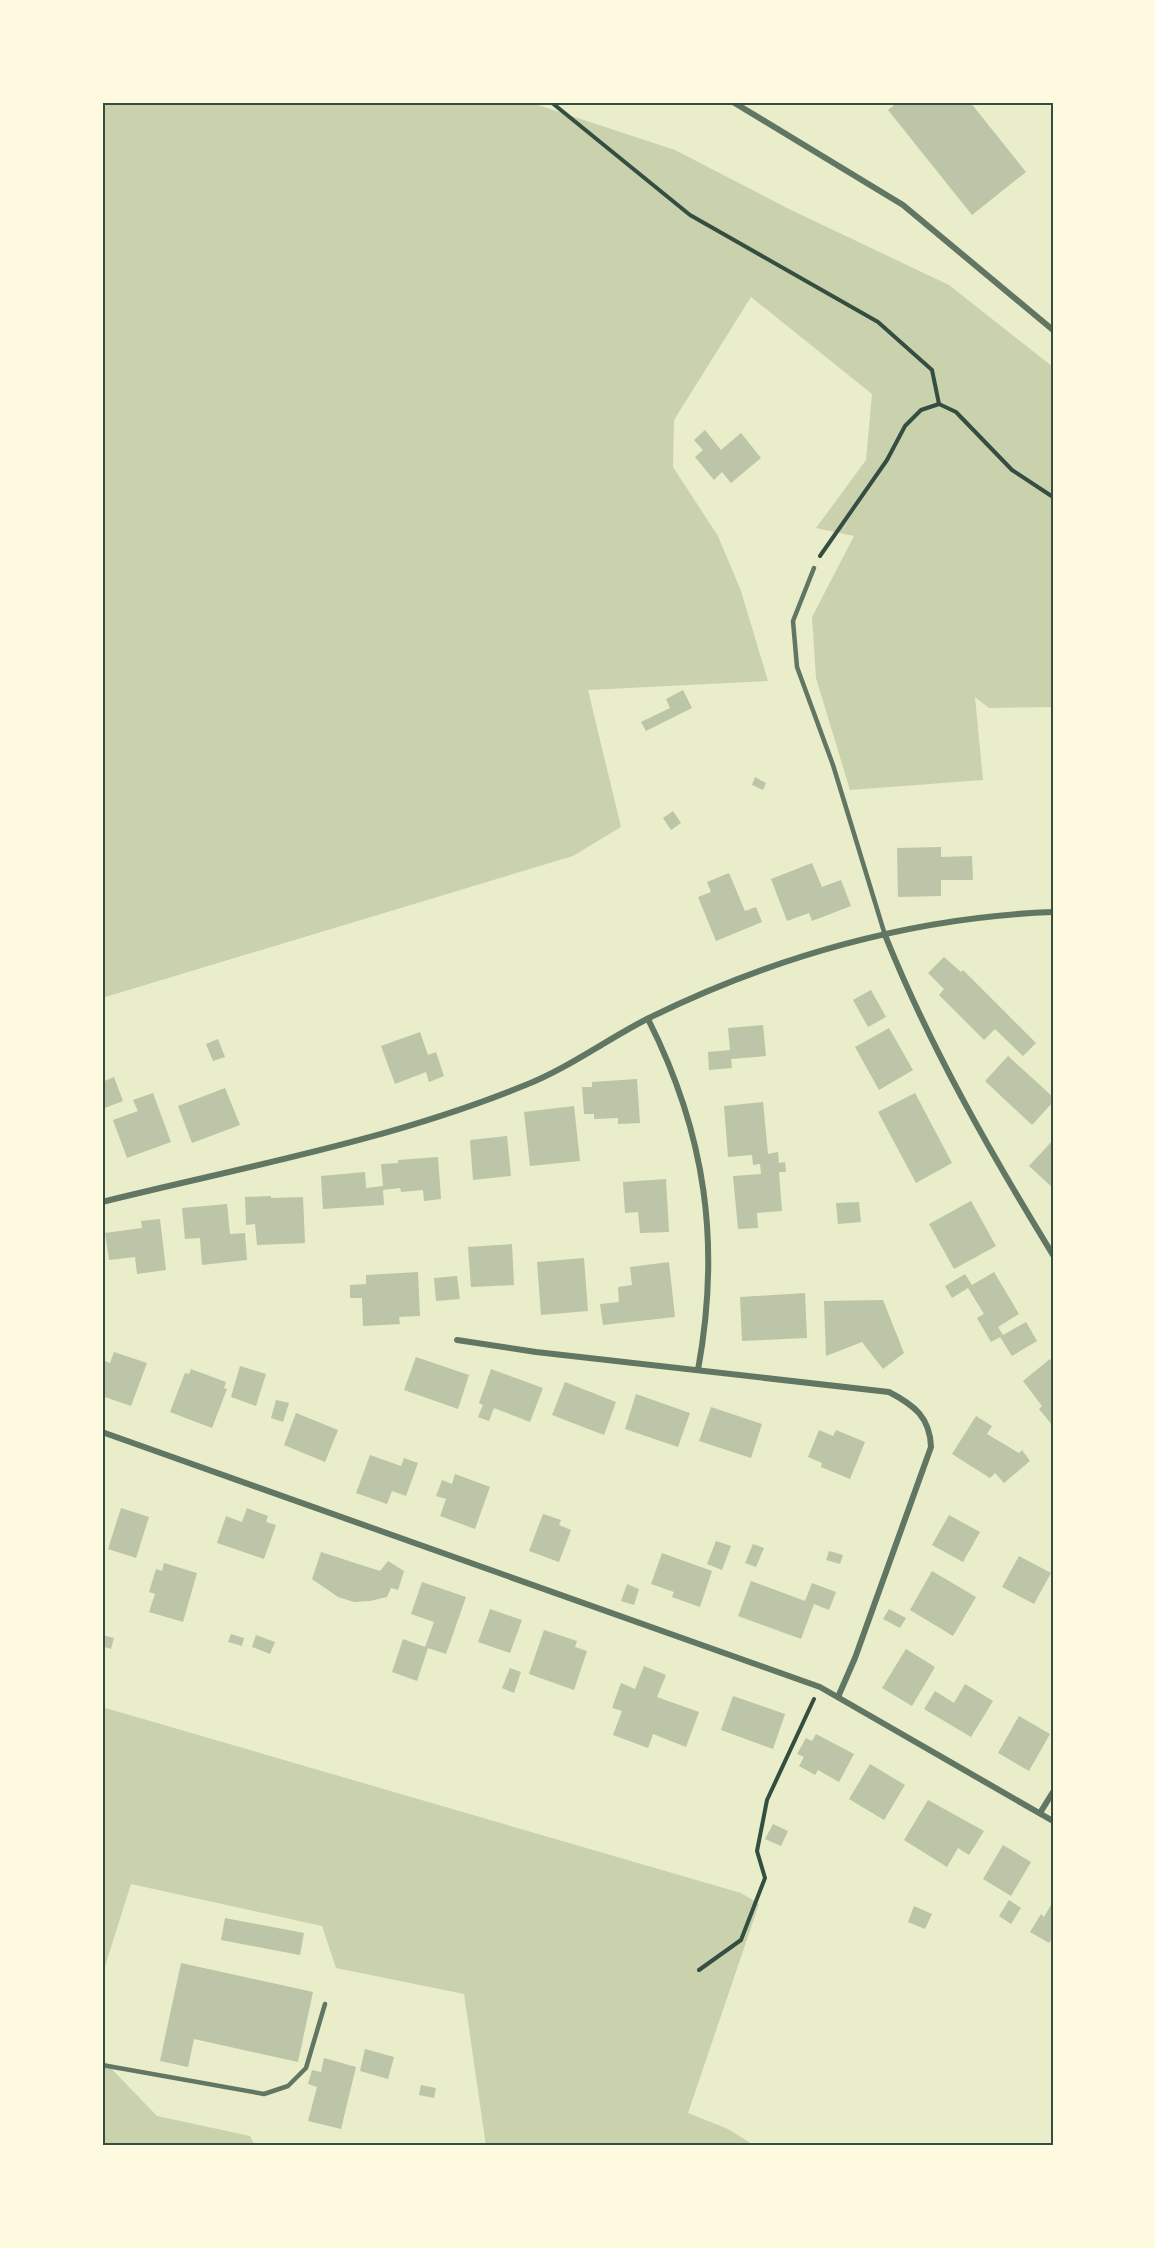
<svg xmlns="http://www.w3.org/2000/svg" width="1155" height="2248" viewBox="0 0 1155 2248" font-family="'Playfair Display',serif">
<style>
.green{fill:#cad2ad}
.building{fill:#bcc5a7}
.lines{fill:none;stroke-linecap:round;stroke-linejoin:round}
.path{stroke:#344e41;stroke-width:4}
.service{stroke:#617663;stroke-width:4.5}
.minor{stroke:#617663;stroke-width:6}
.neatline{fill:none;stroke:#344e41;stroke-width:2}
</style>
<rect width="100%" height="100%" fill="#e9edc9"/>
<g class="green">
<polygon points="102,102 529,102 675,150 789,209 949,285 1053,367 1053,707 989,708 975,697 983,780 850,790 816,678 812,617 854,536 816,528 866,460 872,394 751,297 674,420 673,467 718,536 741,591 768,681 588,690 621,827 573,856 102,998"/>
<polygon points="102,1707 741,1893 759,1904 688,2113 728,2129 755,2146 486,2146 464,1994 336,1968 322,1926 131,1884 102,1976"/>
<polygon points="102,2059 157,2116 250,2136 255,2146 102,2146"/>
</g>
<g class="building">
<polygon points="898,102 970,102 1026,172 972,215 888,110"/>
<polygon points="705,430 721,450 741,433 761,458 731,483 722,472 714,480 695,457 703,450 694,440"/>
<polygon points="683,690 692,708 646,731 641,722 670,708 666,699"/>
<polygon points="755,777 766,783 763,790 752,785"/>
<polygon points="673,811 681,823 671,830 663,818"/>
<polygon points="941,847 941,857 972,856 973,880 941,880 941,896 898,897 897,848"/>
<polygon points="812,863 822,887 841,880 851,906 812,921 809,913 787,921 771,879"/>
<polygon points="729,873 745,911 756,907 762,922 716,941 698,897 711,892 707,882"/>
<polygon points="944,957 961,972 963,970 1036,1043 1023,1056 995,1029 984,1040 939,995 944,989 928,973"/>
<polygon points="871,990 886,1017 868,1027 853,1000"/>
<polygon points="763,1025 766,1056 731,1059 732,1068 709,1070 708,1052 730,1050 728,1028"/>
<polygon points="889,1028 913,1070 879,1090 855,1047"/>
<polygon points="420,1032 428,1055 436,1052 444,1076 429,1082 426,1072 395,1084 381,1046"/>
<polygon points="218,1039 225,1057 213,1061 206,1044"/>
<polygon points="1008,1056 1053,1097 1053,1102 1032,1125 985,1081"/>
<polygon points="114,1077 123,1101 102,1109 102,1082"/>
<polygon points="637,1079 640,1123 618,1124 618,1118 594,1119 594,1114 584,1114 582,1087 592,1087 592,1082"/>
<polygon points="225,1088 240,1125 192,1143 178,1106"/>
<polygon points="153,1093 171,1142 127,1158 113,1120 138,1111 133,1100"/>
<polygon points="915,1093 952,1163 916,1183 878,1112"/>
<polygon points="763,1102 768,1154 778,1152 779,1163 785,1162 786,1172 779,1172 782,1211 757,1213 758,1228 738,1229 733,1176 761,1174 760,1164 753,1165 752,1155 728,1157 724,1106"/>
<polygon points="574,1106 580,1161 530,1166 524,1112"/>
<polygon points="507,1136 511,1176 473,1180 470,1140"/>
<polygon points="1053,1140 1053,1188 1029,1166"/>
<polygon points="438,1157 441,1199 424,1201 423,1190 401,1192 400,1188 383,1190 384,1205 323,1209 321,1176 365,1172 366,1188 383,1186 381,1164 398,1163 398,1160"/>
<polygon points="666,1179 669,1232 640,1233 638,1212 625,1213 623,1182"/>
<polygon points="271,1196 271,1198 303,1197 305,1243 257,1245 255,1224 246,1225 245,1197"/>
<polygon points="971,1201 996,1246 954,1269 929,1224"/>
<polygon points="859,1202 861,1222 838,1224 836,1203"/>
<polygon points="227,1204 230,1234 245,1233 247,1260 202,1265 200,1238 185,1239 182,1208"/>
<polygon points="160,1219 166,1270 137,1274 135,1257 109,1260 105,1233 142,1228 141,1221"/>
<polygon points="512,1244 514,1285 471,1287 468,1247"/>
<polygon points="584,1258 588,1311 541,1315 537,1262"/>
<polygon points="669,1262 675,1317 603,1325 600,1304 619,1302 618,1287 632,1285 630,1267"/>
<polygon points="418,1272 420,1316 399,1317 400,1324 363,1326 362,1298 350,1298 350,1285 366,1284 366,1275"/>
<polygon points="994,1272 1019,1314 998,1327 1003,1335 1026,1322 1037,1341 1012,1356 1000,1337 991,1342 977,1318 984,1314 968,1288 952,1298 945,1286 965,1274 972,1285"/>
<polygon points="457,1276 460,1299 436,1301 434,1278"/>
<polygon points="805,1293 807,1338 742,1341 740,1297"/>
<polygon points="883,1300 904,1353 883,1369 862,1342 826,1356 824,1301"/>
<polygon points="114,1352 147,1363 131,1406 102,1396 102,1360 110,1363"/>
<polygon points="416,1357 469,1375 458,1409 404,1390"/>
<polygon points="1050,1359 1053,1363 1053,1426 1039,1409 1042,1406 1023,1381"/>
<polygon points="240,1366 266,1374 256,1406 231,1397"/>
<polygon points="191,1369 226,1382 224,1388 227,1389 212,1428 170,1412 185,1373 189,1374"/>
<polygon points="491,1369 543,1388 530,1422 494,1408 489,1421 478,1417 483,1405 479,1403"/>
<polygon points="565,1382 616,1402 604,1435 552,1415"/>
<polygon points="636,1394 690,1413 678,1447 625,1429"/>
<polygon points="276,1400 289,1403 283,1422 271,1418"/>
<polygon points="711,1407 762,1424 751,1458 699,1441"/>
<polygon points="296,1413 338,1430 325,1462 284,1445"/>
<polygon points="976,1416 992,1426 987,1434 1019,1453 1022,1450 1030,1461 1004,1483 995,1473 990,1478 952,1454"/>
<polygon points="819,1430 833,1436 836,1430 865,1442 850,1479 821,1467 822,1463 808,1457"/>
<polygon points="370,1455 401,1466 404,1458 418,1463 406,1496 392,1491 387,1504 356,1493"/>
<polygon points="455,1474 490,1487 475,1529 440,1516 446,1499 436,1496 442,1480 452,1484"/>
<polygon points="121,1508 149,1517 136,1558 108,1549"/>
<polygon points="247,1508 268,1516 266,1522 276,1525 264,1559 217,1543 226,1516 242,1522"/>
<polygon points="543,1514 561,1520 559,1525 571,1530 559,1562 529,1551"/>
<polygon points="949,1515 980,1532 963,1562 932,1545"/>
<polygon points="716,1541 731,1546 722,1570 707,1564"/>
<polygon points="753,1544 764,1548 756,1567 745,1563"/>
<polygon points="829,1551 843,1555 840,1564 826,1560"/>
<polygon points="321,1552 380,1571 388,1561 404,1571 398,1590 391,1588 387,1597 370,1601 354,1602 338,1597 312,1579"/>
<polygon points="662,1553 712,1571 700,1607 672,1597 674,1592 651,1584"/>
<polygon points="1019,1556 1051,1573 1034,1604 1002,1587"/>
<polygon points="164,1563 197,1573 183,1622 149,1612 155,1594 149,1592 156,1569 162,1571"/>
<polygon points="932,1571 976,1597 953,1636 910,1610"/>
<polygon points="751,1581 805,1601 812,1583 836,1592 829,1610 814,1604 801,1639 738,1616"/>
<polygon points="422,1582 466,1597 446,1654 428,1648 417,1681 392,1672 403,1639 425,1647 434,1622 411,1614"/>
<polygon points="627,1584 639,1589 634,1605 621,1601"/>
<polygon points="490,1609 522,1620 510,1653 478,1642"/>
<polygon points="889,1609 906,1618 900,1628 883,1619"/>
<polygon points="544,1630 577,1641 575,1647 587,1651 574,1690 529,1674"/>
<polygon points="231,1634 244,1638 242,1646 228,1642"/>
<polygon points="102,1635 114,1638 111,1649 102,1646"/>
<polygon points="256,1635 275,1642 270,1654 252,1647"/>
<polygon points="906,1649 935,1667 912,1706 882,1688"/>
<polygon points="644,1666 666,1675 657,1697 699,1712 686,1747 653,1734 648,1748 613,1735 622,1711 612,1708 621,1683 635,1689"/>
<polygon points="510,1668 521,1672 514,1693 502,1688"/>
<polygon points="965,1684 993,1701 971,1737 924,1709 935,1691 954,1703"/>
<polygon points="733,1696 785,1714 773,1749 721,1730"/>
<polygon points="1019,1716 1050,1734 1029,1771 998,1753"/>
<polygon points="816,1734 854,1754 839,1782 818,1770 815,1775 799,1766 804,1757 797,1754 806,1738 812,1741"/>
<polygon points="870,1764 905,1785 884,1820 849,1799"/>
<polygon points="928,1800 984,1831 969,1855 958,1848 947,1867 904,1840"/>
<polygon points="773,1824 788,1831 781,1846 765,1839"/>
<polygon points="1003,1845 1031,1862 1011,1896 983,1879"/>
<polygon points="1009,1900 1021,1908 1011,1924 999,1916"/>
<polygon points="1053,1901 1053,1937 1049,1943 1030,1932 1041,1914 1044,1917"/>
<polygon points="914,1906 932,1914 925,1929 908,1922"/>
<polygon points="225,1918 304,1933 300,1955 221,1940"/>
<polygon points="181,1963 313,1992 298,2062 194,2039 188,2067 160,2061"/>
<polygon points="365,2049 394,2057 388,2079 360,2071"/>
<polygon points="324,2058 356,2067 341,2129 308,2121 317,2087 308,2084 312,2070 321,2072"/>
<polygon points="421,2085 436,2088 434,2098 419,2095"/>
</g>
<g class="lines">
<g class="path">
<polyline points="551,102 690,215 878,322 932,370 939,404"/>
<polyline points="820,556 887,460 905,426 921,410 939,404 956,412 1012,470 1053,497"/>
<polyline points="699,1970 741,1940 765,1878 757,1851 767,1800 814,1699"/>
</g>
<g class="service">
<polyline points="814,568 793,621 797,667 833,765 885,935"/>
<polyline points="102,2065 264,2094 288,2086 306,2068 325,2004"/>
</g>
<g class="minor">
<polyline points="733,102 903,205 1053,330"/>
<path d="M885,935C930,1047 990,1152 1053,1255"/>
<path d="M648,1019C706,1134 721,1244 698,1370"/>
<path d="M102,1202C243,1167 388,1141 523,1086C567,1069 606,1040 647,1019C772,957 913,917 1053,912"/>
<path d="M457,1340L536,1352L889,1392C914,1405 930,1417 931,1447L855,1658L838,1697"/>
<polyline points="102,1432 820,1687 1053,1821"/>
<polyline points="1040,1813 1053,1792"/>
</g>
</g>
<rect width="1155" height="2248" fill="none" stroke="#fefae0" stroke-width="207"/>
<rect x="104" y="104" width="948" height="2040" class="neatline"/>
</svg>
